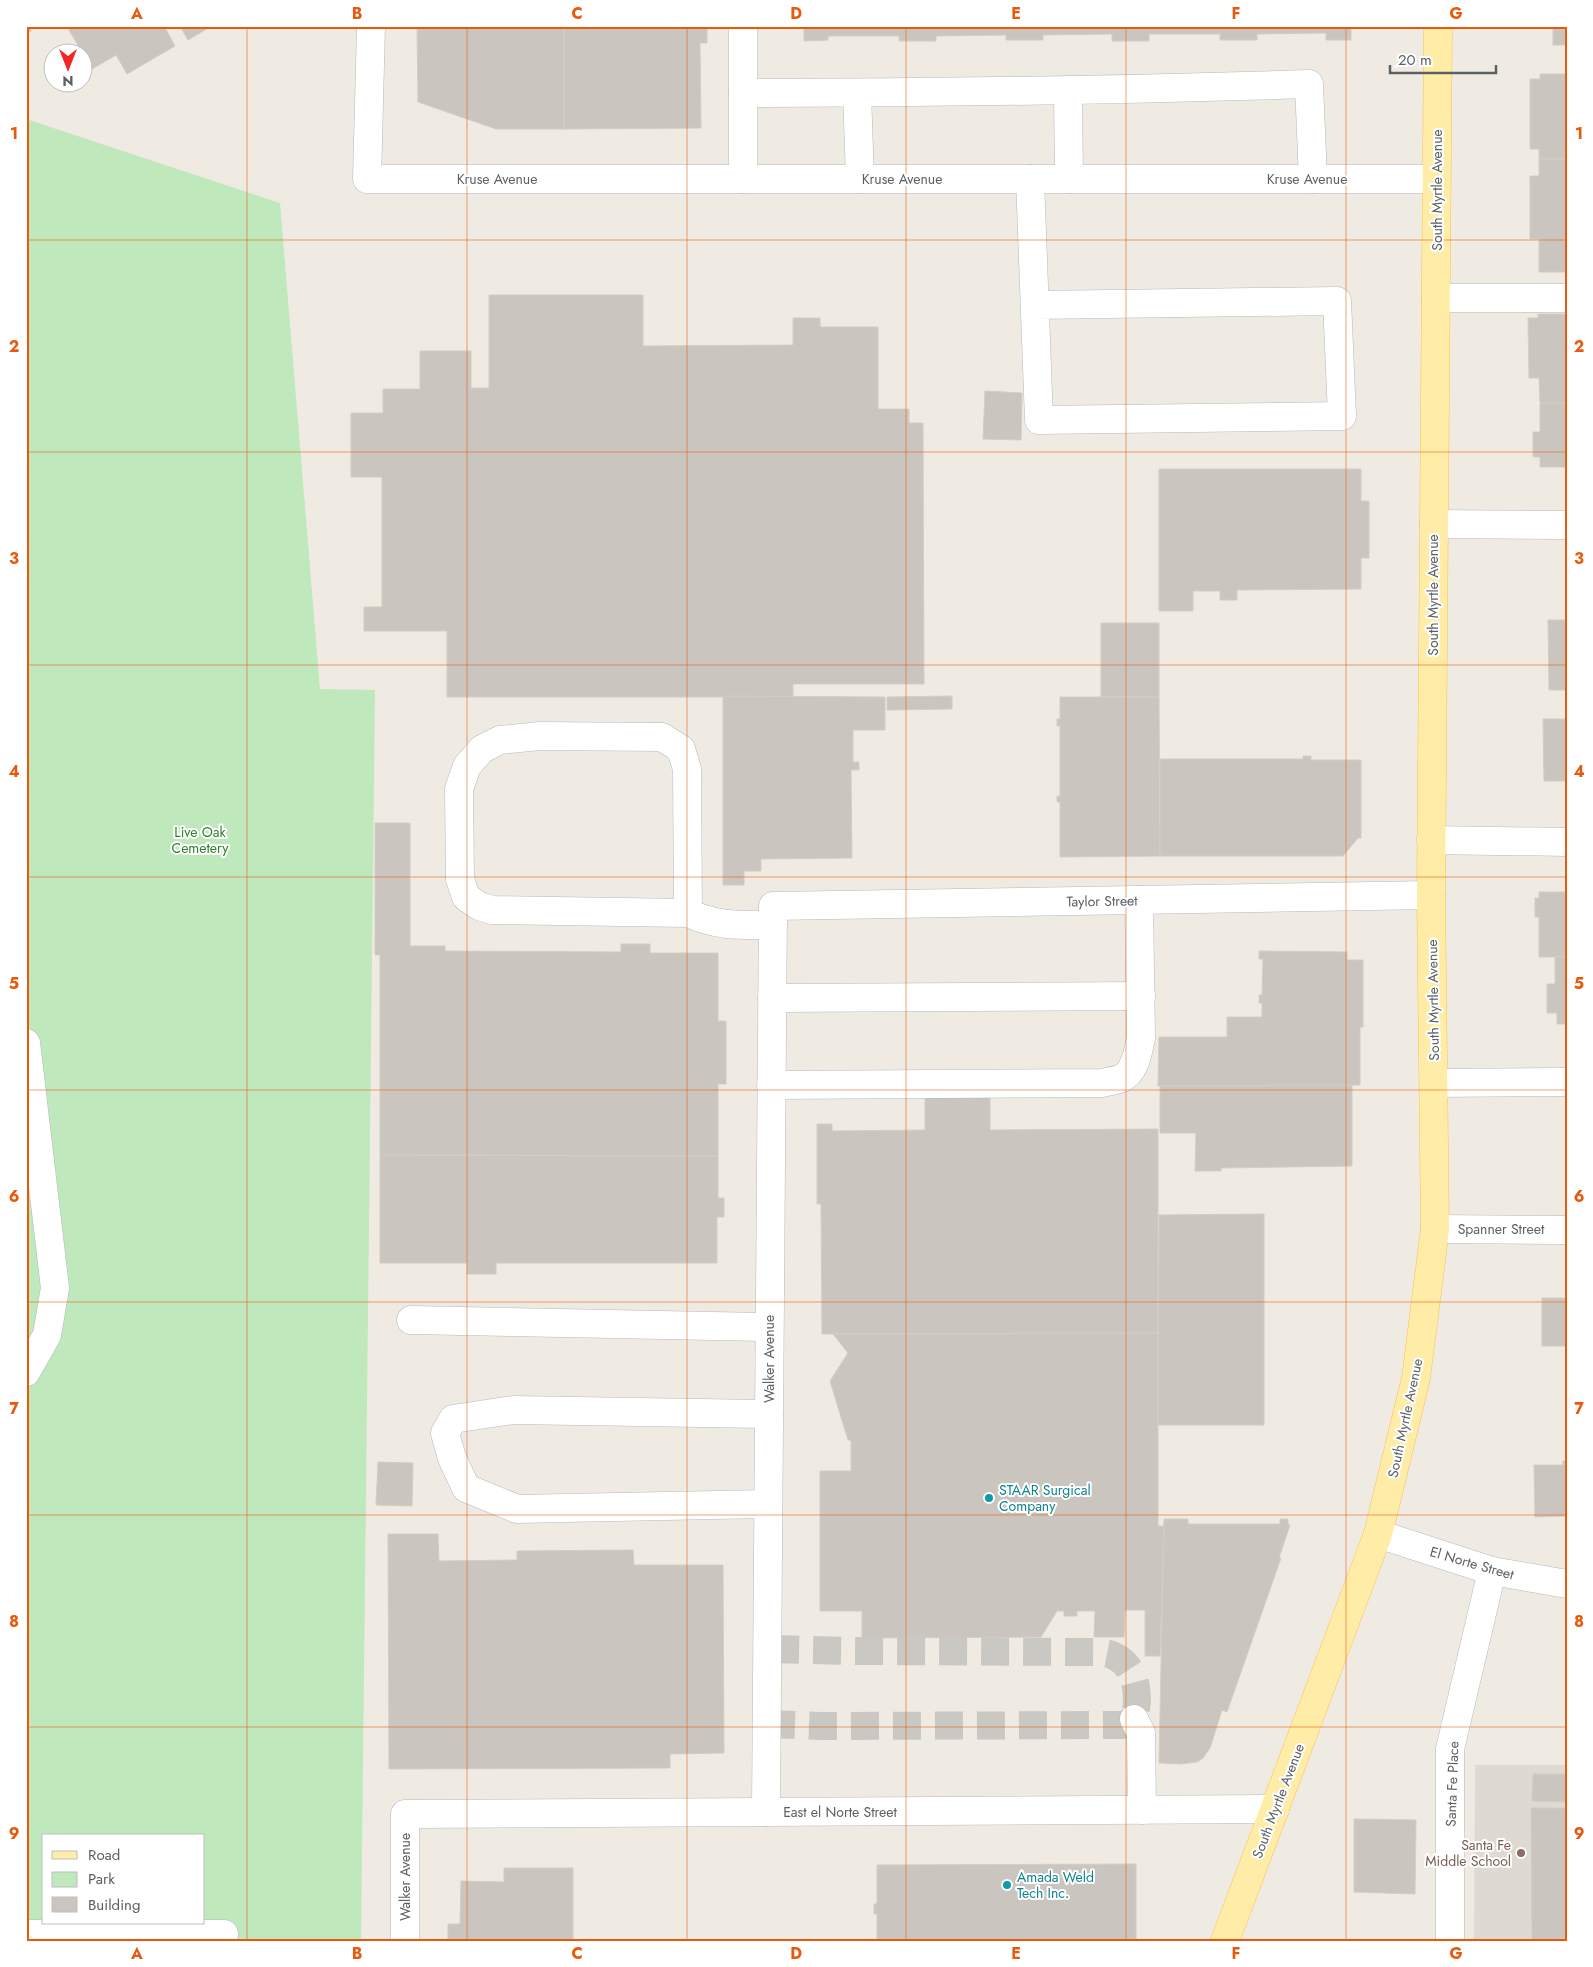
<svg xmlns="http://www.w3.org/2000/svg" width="1593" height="1967" viewBox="0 0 1593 1967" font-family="Jost,sans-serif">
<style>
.education{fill:#dfdad1}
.green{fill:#bfe8bd;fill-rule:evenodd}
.building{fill:#cac6bf;stroke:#d4cdc0}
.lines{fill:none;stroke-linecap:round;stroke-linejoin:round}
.minor-tunnel{stroke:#cac8c2;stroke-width:28;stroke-dasharray:28 14;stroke-linecap:butt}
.minor-casing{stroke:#b5b9be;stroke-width:29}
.major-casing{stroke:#fbc14f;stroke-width:29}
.minor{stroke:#fff;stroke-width:28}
.major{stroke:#ffeca7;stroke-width:28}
.grid{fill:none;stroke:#e8590c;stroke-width:1;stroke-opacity:0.55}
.culture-dot{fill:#0f9aa8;stroke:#fff;stroke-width:2}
.education-dot{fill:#8d6e63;stroke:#fff;stroke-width:2}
.labels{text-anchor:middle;stroke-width:4;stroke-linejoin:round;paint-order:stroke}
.street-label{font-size:14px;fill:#5b6064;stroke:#fff}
.park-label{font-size:14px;fill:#2e822d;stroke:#fff}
.culture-label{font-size:14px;fill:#0d838f;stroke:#fff;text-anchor:start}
.education-label{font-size:14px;fill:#785e54;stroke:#fff;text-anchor:end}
.neatline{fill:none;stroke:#e8590c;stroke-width:2}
.grid-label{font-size:16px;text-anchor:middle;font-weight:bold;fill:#e8590c}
</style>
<rect width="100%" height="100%" fill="#efebe2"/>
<polygon class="education" points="1475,1765 1567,1765 1567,1941 1474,1941"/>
<path class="green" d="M26,119L280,203L320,689L375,690L361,1941H26ZM44,1836H204V1923H44Z"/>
<g class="building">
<polygon points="26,26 32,26 30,32 26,31"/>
<polygon points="75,26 164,26 175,46 127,74 116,55 92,69 69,30"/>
<polygon points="180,26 212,26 188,40"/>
<polygon points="417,26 564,26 564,129 496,129 418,102"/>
<polygon points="564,26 707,26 707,43 700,43 701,128 564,129"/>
<polygon points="804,26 1351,26 1351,40 1326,40 1326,33 1257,34 1257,40 1220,40 1220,34 1149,34 1149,41 1112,41 1112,34 1043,35 1043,40 1006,40 1006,35 936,36 936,41 899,41 899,36 828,36 828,40 804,41"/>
<rect x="1553" y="26" width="14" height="19"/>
<polygon points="1540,74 1567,74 1567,159 1539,159 1539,149 1530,149 1530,79 1540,79"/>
<polygon points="1539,159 1567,159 1567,272 1539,272 1539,239 1530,239 1530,176 1539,176"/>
<polygon points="489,295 643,295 643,346 793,345 793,318 820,318 820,327 878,327 878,409 909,409 909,423 923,423 924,684 793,684 793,697 447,697 447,631 364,631 364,607 382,607 382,477 351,477 351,413 383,413 383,389 420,389 420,351 471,351 471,388 489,388"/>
<polygon points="1538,314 1567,314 1567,403 1540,403 1539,378 1529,378 1528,318 1538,318"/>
<polygon points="985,391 1022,393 1021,440 983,439"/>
<polygon points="1540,403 1567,403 1567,467 1540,467 1540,457 1533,457 1533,432 1540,432"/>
<polygon points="1159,469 1361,469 1361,501 1369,501 1369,558 1361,558 1361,589 1237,590 1237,600 1220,600 1220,591 1193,591 1193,611 1159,611"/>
<polygon points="1548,620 1567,620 1567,690 1549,690"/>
<rect x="1101" y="623" width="58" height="74"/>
<polygon points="723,696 885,697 885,730 853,730 853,762 859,762 859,770 851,770 852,858 761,859 761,871 744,871 744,885 723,885"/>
<polygon points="952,696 952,709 887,710 887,697"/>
<polygon points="1060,697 1159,697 1160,856 1060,857 1060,802 1057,802 1057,796 1060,796 1060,726 1057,726 1057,719 1060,719"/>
<polygon points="1543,719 1567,719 1567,781 1544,781"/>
<polygon points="1303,756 1311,756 1311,760 1361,760 1361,838 1358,838 1343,856 1160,856 1160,759 1303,759"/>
<polygon points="375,823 410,823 410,946 445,946 445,951 621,952 621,944 650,944 650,953 718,953 718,1021 726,1021 726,1084 718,1084 718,1156 380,1155 380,955 375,955"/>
<polygon points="1539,892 1567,892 1567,957 1539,957 1539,917 1535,917 1535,898 1539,898"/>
<polygon points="1259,951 1347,952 1347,960 1363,960 1363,1027 1360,1027 1360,1085 1158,1086 1159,1037 1227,1037 1227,1017 1262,1017 1262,1003 1259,1003 1259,995 1262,995 1263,959 1259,959"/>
<polygon points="1555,957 1567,957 1567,1024 1557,1024 1557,1013 1547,1013 1547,984 1555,984"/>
<polygon points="1352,1085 1352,1166 1221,1168 1221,1171 1195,1171 1196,1133 1160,1133 1160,1086"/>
<polygon points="925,1096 990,1096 990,1130 1158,1129 1158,1333 822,1334 821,1204 817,1204 817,1124 832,1124 832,1131 925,1130"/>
<polygon points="380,1155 718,1156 718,1198 724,1198 724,1217 717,1217 717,1263 496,1263 496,1274 467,1274 467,1263 380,1263"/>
<polygon points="1264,1214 1264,1425 1158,1425 1159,1215"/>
<rect x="1542" y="1298" width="25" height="48"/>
<polygon points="1158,1333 1158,1526 1164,1526 1160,1656 1145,1656 1145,1610 1125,1610 1124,1637 1094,1637 1095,1611 1077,1611 1077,1616 1064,1616 1064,1611 1057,1611 1041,1637 862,1638 862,1611 820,1611 820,1471 851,1471 851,1440 848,1440 830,1381 848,1353 833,1334"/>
<polygon points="1563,1461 1567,1461 1567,1516 1535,1517 1534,1465 1563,1465"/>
<polygon points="378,1462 413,1463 412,1506 376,1505"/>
<polygon points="1164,1519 1188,1519 1188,1524 1280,1524 1280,1519 1288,1519 1288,1525 1290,1525 1279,1558 1281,1558 1227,1712 1222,1710 1210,1748 1203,1758 1197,1762 1180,1764 1159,1763"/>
<polygon points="388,1534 438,1534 439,1561 517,1560 517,1551 633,1550 634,1565 723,1565 724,1753 670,1754 670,1768 389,1769"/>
<polygon points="1533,1774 1567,1774 1567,1802 1532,1801"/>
<polygon points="1531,1808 1567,1808 1567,1941 1532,1941"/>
<polygon points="1354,1819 1416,1820 1415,1894 1354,1892"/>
<polygon points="1136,1864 1136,1941 877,1941 877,1914 874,1914 874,1904 877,1904 877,1865"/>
<polygon points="504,1868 573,1868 573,1941 448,1941 448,1924 460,1924 461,1881 504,1882"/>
</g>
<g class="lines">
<path class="minor-tunnel" d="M767,1724L821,1726L1124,1725L1134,1719C1140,1697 1138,1667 1114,1656C1109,1653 1101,1653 1095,1652L855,1651L767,1649"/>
<defs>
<g id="minor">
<polyline points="371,26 367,179 1436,179"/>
<path d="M743,26V93C932,93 1120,90 1309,84L1313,179"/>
<polyline points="1068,91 1069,179"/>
<polyline points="857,93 860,179"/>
<polyline points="743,179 743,93"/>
<polyline points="1030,179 1039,420 1342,416 1337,301 1035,305"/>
<polyline points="1436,298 1567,298"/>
<polyline points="1434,524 1567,525"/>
<polyline points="1431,840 1567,842"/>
<path d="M688,913L492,910L479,906L466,897L460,879L459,789L467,766L482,749L500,740L540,736L662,737L681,749L687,769L688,913C719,927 740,925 773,925"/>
<polyline points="772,998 1141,996"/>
<polyline points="26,1043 55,1288 47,1335 26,1372"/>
<polyline points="1434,1083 1567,1082"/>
<path d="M771,1085L1102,1083C1108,1081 1116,1081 1122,1078C1136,1071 1138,1051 1141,1038L1139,900"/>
<polyline points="1435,1229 1567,1230"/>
<polyline points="411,1320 769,1327"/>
<polyline points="768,1504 517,1509 466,1488 452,1458 445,1433 453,1419 513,1410 769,1414"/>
<polyline points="1378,1534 1492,1571 1567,1584"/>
<polyline points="1134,1719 1141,1733 1142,1810"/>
<polyline points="766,1812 773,906 1431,895"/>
<polyline points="26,1934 224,1934 223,1941"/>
<polyline points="405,1941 405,1814 1275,1809"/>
<polyline points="1450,1941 1450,1749 1492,1571"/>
</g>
<polyline id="major" points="1225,1941 1378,1534 1416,1378 1435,1229 1431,895 1438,26"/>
</defs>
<use href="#minor" class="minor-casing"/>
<use href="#major" class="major-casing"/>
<use href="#minor" class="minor"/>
<use href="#major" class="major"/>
</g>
<path class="grid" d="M247,26V1941M467,26V1941M687,26V1941M906,26V1941M1126,26V1941M1346,26V1941M26,240H1567M26,452H1567M26,665H1567M26,877H1567M26,1090H1567M26,1302H1567M26,1515H1567M26,1727H1567"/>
<g class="culture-dot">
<circle cx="989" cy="1498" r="5"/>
<circle cx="1007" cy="1885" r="5"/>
</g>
<circle class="education-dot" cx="1521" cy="1853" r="5"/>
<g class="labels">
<g class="street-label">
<text x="497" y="184">Kruse Avenue</text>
<text x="902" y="184">Kruse Avenue</text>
<text x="1307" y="184">Kruse Avenue</text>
<text transform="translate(1437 190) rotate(-90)" y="5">South Myrtle Avenue</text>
<text transform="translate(1433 595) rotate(-90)" y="5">South Myrtle Avenue</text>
<text transform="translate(1102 901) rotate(-1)" y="5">Taylor Street</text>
<text transform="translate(1433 1000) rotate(-91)" y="5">South Myrtle Avenue</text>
<text x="1501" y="1234">Spanner Street</text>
<text transform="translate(769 1359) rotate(-90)" y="5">Walker Avenue</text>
<text transform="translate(1405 1418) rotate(-78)" y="5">South Myrtle Avenue</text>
<text transform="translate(1472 1563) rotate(16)" y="5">El Norte Street</text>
<text transform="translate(1452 1784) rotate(-88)" y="5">Santa Fe Place</text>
<text transform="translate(1278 1801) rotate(-69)" y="5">South Myrtle Avenue</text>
<text x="840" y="1817">East el Norte Street</text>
<text transform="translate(405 1877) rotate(-90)" y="5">Walker Avenue</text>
</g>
<g class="park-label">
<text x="200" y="837">Live Oak<tspan x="200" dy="16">Cemetery</tspan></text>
</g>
<g class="culture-label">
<text x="999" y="1495">STAAR Surgical<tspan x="999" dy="16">Company</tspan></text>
<text x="1017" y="1882">Amada Weld<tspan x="1017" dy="16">Tech Inc.</tspan></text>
</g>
<g class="education-label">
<text x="1511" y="1850">Santa Fe<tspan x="1511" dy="16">Middle School</tspan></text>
</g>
</g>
<rect width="1593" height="1967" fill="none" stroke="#ffffff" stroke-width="55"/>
<rect x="42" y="1834" width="162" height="90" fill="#ffffff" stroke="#bdbfc1"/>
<rect x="52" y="1851" width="25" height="8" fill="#ffeca7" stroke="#bdbfc1"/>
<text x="88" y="1860" font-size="15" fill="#5b6064">Road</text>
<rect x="52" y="1872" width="25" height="15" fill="#bfe8bd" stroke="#bdbfc1"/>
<text x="88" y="1884" font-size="15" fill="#5b6064">Park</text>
<rect x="52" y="1897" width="25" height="15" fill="#cac6bf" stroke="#bdbfc1"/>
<text x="88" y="1910" font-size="15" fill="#5b6064">Building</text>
<g transform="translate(68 68) rotate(180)"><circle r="24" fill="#ffffff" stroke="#bdbfc1"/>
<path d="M0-4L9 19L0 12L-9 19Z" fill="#f52622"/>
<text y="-8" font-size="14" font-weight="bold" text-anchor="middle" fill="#5b6064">N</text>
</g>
<path d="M1390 65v8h106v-8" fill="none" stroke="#5b6064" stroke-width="2.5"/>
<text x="1398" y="65" font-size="15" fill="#5b6064" stroke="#ffffff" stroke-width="4" paint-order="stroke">20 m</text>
<rect x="28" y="28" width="1538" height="1912" class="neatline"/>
<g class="grid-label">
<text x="137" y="19">A</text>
<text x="357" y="19">B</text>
<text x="577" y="19">C</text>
<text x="796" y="19">D</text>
<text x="1016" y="19">E</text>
<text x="1236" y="19">F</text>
<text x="1456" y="19">G</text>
<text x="14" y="139">1</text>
<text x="1579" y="139">1</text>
<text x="14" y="352">2</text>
<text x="1579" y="352">2</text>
<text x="14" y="564">3</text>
<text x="1579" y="564">3</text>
<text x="14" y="777">4</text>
<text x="1579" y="777">4</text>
<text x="14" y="989">5</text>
<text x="1579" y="989">5</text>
<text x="14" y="1202">6</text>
<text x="1579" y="1202">6</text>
<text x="14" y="1414">7</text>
<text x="1579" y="1414">7</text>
<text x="14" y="1627">8</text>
<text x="1579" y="1627">8</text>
<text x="14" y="1839">9</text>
<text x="1579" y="1839">9</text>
<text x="137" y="1959">A</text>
<text x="357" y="1959">B</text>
<text x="577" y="1959">C</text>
<text x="796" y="1959">D</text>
<text x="1016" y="1959">E</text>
<text x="1236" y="1959">F</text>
<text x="1456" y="1959">G</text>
</g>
</svg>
